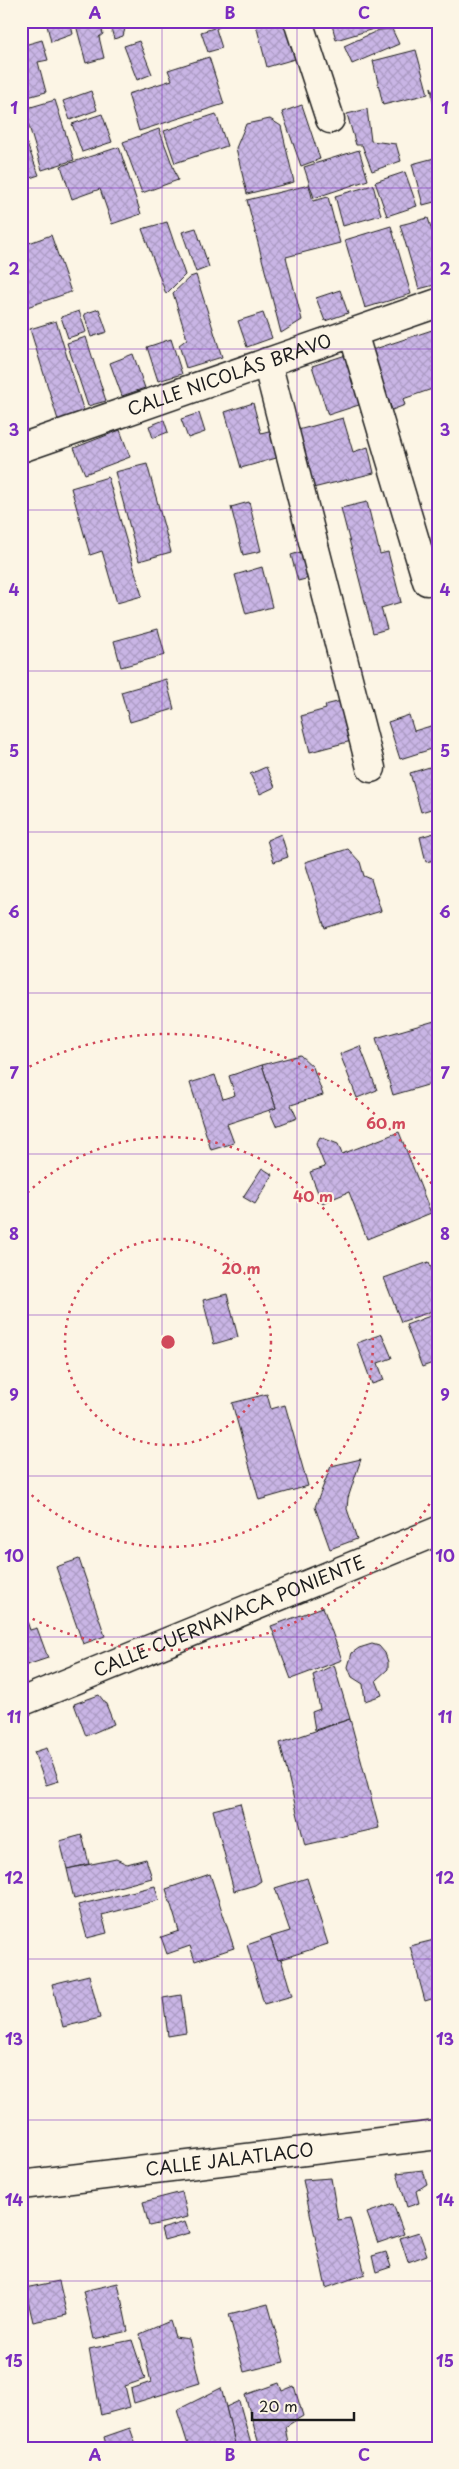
<svg xmlns="http://www.w3.org/2000/svg" width="459" height="2469" viewBox="0 0 459 2469" font-family="'Playpen Sans',sans-serif">
<style>
.building{fill:url(#building-cross-hatch);stroke:#1c1c1c}
.lines{fill:none;stroke-linecap:round;stroke-linejoin:round}
.street-casing{stroke:#1c1c1c;stroke-width:31}
.secondary-casing{stroke:#1c1c1c;stroke-width:31}
.street{stroke:#fcf5e5;stroke-width:28}
.secondary{stroke:#fcf5e5;stroke-width:28}
.grid{fill:none;stroke:#7b2cbf;stroke-width:1;stroke-opacity:0.55}
.ring{fill:none;stroke:#d1495b;stroke-width:2.5;stroke-dasharray:2.5 5}
.labels{text-anchor:middle;stroke-width:4;stroke-linejoin:round;paint-order:stroke}
.street-label{font-size:18px;fill:#1c1c1c;stroke:#fcf5e5}
.centre{fill:#d1495b;stroke:#fcf5e5;stroke-width:2.5}
.ring-label{font-size:15px;text-anchor:middle;font-weight:bold;fill:#d1495b;stroke:#fcf5e5;stroke-width:4;stroke-linejoin:round;paint-order:stroke}
.neatline{fill:none;stroke:#7b2cbf;stroke-width:2}
.grid-label{font-size:16px;text-anchor:middle;font-weight:bold;fill:#7b2cbf}
</style>
<defs>
<pattern id="building-cross-hatch" width="8" height="8" patternUnits="userSpaceOnUse" patternTransform="scale(1.25)"><rect width="8" height="8" fill="#c9b5e5"/><path d="M0 0l8 8M0 8l8-8" fill="none" stroke="#ac9bc4"/></pattern>
</defs>
<rect width="100%" height="100%" fill="#fcf5e5"/>
<filter id="ink" filterUnits="userSpaceOnUse"><feTurbulence type="fractalNoise" baseFrequency=".02" numOctaves="2"/><feDisplacementMap in="SourceGraphic" scale="10" xChannelSelector="R" yChannelSelector="G"/><feConvolveMatrix kernelMatrix="1 2 1 2 8 2 1 2 1" color-interpolation-filters="sRGB"/></filter>
<g filter="url(#ink)">
<g class="building">
<polygon points="46,21 70,21 73,34 51,42"/>
<polygon points="75,21 100,21 103,34 99,37 104,58 86,63"/>
<polygon points="109,21 138,21 126,25 123,36 114,39"/>
<polygon points="212,21 228,21 216,29 222,48 208,52 201,32 214,28"/>
<polygon points="255,21 288,21 298,58 267,67"/>
<polygon points="331,21 394,21 394,23 336,40"/>
<polygon points="392,29 399,44 352,64 344,46 379,30"/>
<polygon points="42,40 48,60 38,62 46,92 24,98 21,86 21,46"/>
<polygon points="139,41 152,74 137,80 124,46"/>
<polygon points="416,50 428,94 383,105 373,61"/>
<polygon points="209,57 224,104 139,131 128,94 172,80 168,70"/>
<polygon points="431,87 434,94 438,93 438,106 434,107"/>
<polygon points="91,91 97,110 70,120 63,101"/>
<polygon points="55,100 74,160 42,170 24,109"/>
<polygon points="302,105 320,159 301,166 282,112"/>
<polygon points="367,109 371,141 396,144 401,161 372,171 362,145 356,145 347,114"/>
<polygon points="102,114 112,142 82,152 72,124"/>
<polygon points="216,114 227,146 175,163 164,131"/>
<polygon points="270,119 281,126 294,182 247,194 236,148 246,124"/>
<polygon points="21,129 39,175 21,181"/>
<polygon points="159,129 178,180 142,193 123,142"/>
<polygon points="119,147 141,214 112,224 100,189 72,199 61,166"/>
<polygon points="359,150 368,180 314,198 304,167"/>
<polygon points="438,157 438,201 423,205 412,164"/>
<polygon points="405,172 417,206 387,216 375,182"/>
<polygon points="309,185 313,201 328,197 340,243 286,257 302,320 281,333 247,200"/>
<polygon points="373,185 381,215 343,226 335,196"/>
<polygon points="21,210 27,229 21,231"/>
<polygon points="428,218 435,240 438,241 438,284 419,289 400,225"/>
<polygon points="167,222 185,275 166,294 142,229"/>
<polygon points="391,226 411,294 365,308 345,240"/>
<polygon points="196,228 209,267 196,272 182,232"/>
<polygon points="51,235 71,292 21,309 21,246"/>
<polygon points="196,275 222,357 186,368 179,345 187,339 173,293 190,277"/>
<polygon points="340,290 348,313 325,321 316,298"/>
<polygon points="99,309 107,332 91,337 84,314"/>
<polygon points="79,311 86,332 68,338 61,317"/>
<polygon points="263,313 272,338 247,347 238,321"/>
<polygon points="56,321 84,412 58,420 30,329"/>
<polygon points="435,329 438,338 438,387 403,399 405,405 392,410 372,350"/>
<polygon points="86,337 106,401 88,406 67,343"/>
<polygon points="171,339 182,374 158,381 147,347"/>
<polygon points="133,354 145,388 122,396 110,363"/>
<polygon points="346,355 365,403 328,415 312,366"/>
<polygon points="253,403 261,433 280,428 287,455 241,468 225,412"/>
<polygon points="199,413 205,432 188,438 181,419"/>
<polygon points="343,418 353,452 368,447 374,473 313,488 298,430"/>
<polygon points="164,420 168,432 153,438 149,426"/>
<polygon points="120,430 130,457 85,474 74,448"/>
<polygon points="147,464 171,552 139,561 115,472"/>
<polygon points="108,477 142,596 117,603 102,551 90,555 71,488"/>
<polygon points="249,502 261,551 243,555 231,507"/>
<polygon points="367,502 380,554 388,552 401,602 381,608 387,629 373,633 341,508"/>
<polygon points="310,549 317,576 298,581 291,555"/>
<polygon points="262,567 272,607 246,614 235,575"/>
<polygon points="158,629 165,655 121,667 114,641"/>
<polygon points="166,679 174,709 130,722 121,692"/>
<polygon points="349,699 359,739 310,752 301,716 326,709 325,705"/>
<polygon points="409,715 414,731 434,725 438,734 438,747 400,759 388,722"/>
<polygon points="433,766 438,781 438,807 421,812 410,773"/>
<polygon points="266,767 275,787 260,794 250,774"/>
<polygon points="438,832 438,859 426,862 420,837"/>
<polygon points="281,834 288,857 274,862 267,840"/>
<polygon points="348,849 360,862 364,876 371,879 381,911 325,928 305,862"/>
<polygon points="438,1020 438,1082 393,1095 376,1038"/>
<polygon points="360,1046 377,1090 357,1098 340,1054"/>
<polygon points="300,1055 313,1067 323,1095 291,1105 297,1118 276,1126 269,1110 276,1108 262,1065"/>
<polygon points="262,1065 276,1108 227,1124 234,1143 211,1150 190,1083 215,1075 223,1099 235,1095 229,1076"/>
<polygon points="399,1132 431,1213 367,1239 349,1192 322,1203 310,1172 325,1167 316,1144 320,1137 338,1144 342,1154"/>
<polygon points="262,1168 273,1175 255,1204 243,1197"/>
<polygon points="429,1262 438,1286 438,1309 401,1322 384,1278"/>
<polygon points="227,1294 238,1337 214,1344 203,1300"/>
<polygon points="438,1313 438,1361 422,1367 406,1325"/>
<polygon points="382,1334 392,1358 378,1363 384,1380 372,1384 357,1343"/>
<polygon points="267,1394 271,1409 285,1405 308,1486 259,1500 232,1403"/>
<polygon points="361,1459 348,1498 347,1509 357,1539 330,1549 315,1507 331,1466"/>
<polygon points="79,1559 105,1636 83,1644 56,1567"/>
<polygon points="21,1604 30,1630 37,1628 48,1658 21,1667"/>
<polygon points="323,1607 342,1660 291,1679 271,1626"/>
<polygon points="372,1644 379,1646 385,1653 388,1662 388,1669 376,1680 382,1695 365,1701 363,1684 352,1677 348,1667 352,1653 359,1648"/>
<polygon points="334,1665 350,1719 315,1730 312,1712 320,1709 313,1675"/>
<polygon points="99,1695 106,1704 114,1724 86,1736 74,1704"/>
<polygon points="350,1719 379,1828 305,1845 280,1743"/>
<polygon points="47,1748 59,1781 46,1785 34,1752"/>
<polygon points="240,1803 261,1881 255,1885 234,1891 213,1810"/>
<polygon points="82,1835 89,1864 67,1869 60,1841"/>
<polygon points="116,1859 127,1864 146,1859 152,1878 74,1899 67,1869"/>
<polygon points="210,1874 234,1948 195,1961 190,1946 167,1954 161,1937 179,1931 166,1889"/>
<polygon points="307,1878 328,1944 278,1960 270,1937 290,1931 275,1888"/>
<polygon points="155,1886 159,1900 102,1915 107,1933 87,1938 78,1905"/>
<polygon points="270,1937 278,1960 281,1959 292,1996 264,2004 247,1945"/>
<polygon points="438,1939 438,1997 425,2001 410,1946"/>
<polygon points="89,1975 100,2018 63,2027 52,1984"/>
<polygon points="181,1995 186,2033 168,2036 163,1998"/>
<polygon points="423,2170 427,2184 416,2191 419,2203 407,2207 397,2173"/>
<polygon points="331,2178 338,2220 350,2218 365,2274 326,2288 303,2180"/>
<polygon points="182,2192 188,2217 149,2226 143,2202"/>
<polygon points="393,2204 404,2234 378,2243 367,2213"/>
<polygon points="185,2222 189,2233 164,2240 161,2229"/>
<polygon points="419,2232 427,2255 408,2262 400,2238"/>
<polygon points="386,2252 391,2267 376,2272 372,2256"/>
<polygon points="59,2281 67,2315 33,2322 25,2288"/>
<polygon points="118,2283 128,2331 94,2339 83,2291"/>
<polygon points="268,2304 284,2362 244,2372 229,2314"/>
<polygon points="170,2321 175,2337 189,2339 200,2383 134,2403 131,2389 151,2382 140,2334"/>
<polygon points="132,2340 145,2379 125,2386 130,2407 101,2415 89,2349"/>
<polygon points="279,2383 282,2391 294,2386 303,2416 285,2427 289,2448 260,2448 245,2395"/>
<polygon points="221,2388 236,2445 229,2448 189,2448 177,2410"/>
<polygon points="239,2401 252,2448 236,2448 226,2407"/>
<polygon points="130,2428 137,2448 107,2448 104,2437"/>
</g>
<g class="lines">
<defs>
<g id="street">
<polyline points="298,21 330,119"/>
<polyline points="353,333 427,581"/>
<polyline points="267,362 371,768"/>
<path id="s1" d="M21,448L438,303"/>
<path id="s2" d="M21,1702L438,1531"/>
</g>
<g id="secondary">
<path id="s3" d="M21,2185L438,2135"/>
</g>
</defs>
<use href="#street" class="street-casing"/>
<use href="#secondary" class="secondary-casing"/>
<use href="#street" class="street"/>
<use href="#secondary" class="secondary"/>
</g>
</g>
<path class="grid" d="M162,21V2448M297,21V2448M21,188H438M21,349H438M21,510H438M21,671H438M21,832H438M21,993H438M21,1154H438M21,1315H438M21,1476H438M21,1637H438M21,1798H438M21,1959H438M21,2120H438M21,2281H438"/>
<g class="ring">
<circle cx="168" cy="1342" r="103"/>
<path d="M22 1198A205 205 0 1 1 22 1486"/>
<path d="M437 1491A308 308 0 0 1 23 1614M23 1070A308 308 0 0 1 437 1193"/>
</g>
<g class="labels">
<g class="street-label">
<text dy="6" stroke="none"><textPath href="#s1" startOffset="221">CALLE NICOLÁS BRAVO</textPath></text>
<text dy="6" stroke="none"><textPath href="#s2" startOffset="225">CALLE CUERNAVACA PONIENTE</textPath></text>
<text dy="6" stroke="none"><textPath href="#s3" startOffset="210">CALLE JALATLACO</textPath></text>
</g>
</g>
<circle cx="168" cy="1342" r="8" class="centre"/>
<g class="ring-label">
<text x="386" y="1129">60 m</text>
<text x="313" y="1202">40 m</text>
<text x="241" y="1274">20 m</text>
</g>
<rect width="459" height="2469" fill="none" stroke="#fcf5e5" stroke-width="55"/>
<path d="M252 2412v8h102v-8" fill="none" stroke="#1c1c1c" stroke-width="2.5"/>
<text x="259" y="2412" font-size="15" fill="#1c1c1c" stroke="#fcf5e5" stroke-width="4" paint-order="stroke">20 m</text>
<rect x="28" y="28" width="404" height="2414" class="neatline"/>
<g class="grid-label">
<text x="95" y="19">A</text>
<text x="230" y="19">B</text>
<text x="364" y="19">C</text>
<text x="14" y="114">1</text>
<text x="445" y="114">1</text>
<text x="14" y="275">2</text>
<text x="445" y="275">2</text>
<text x="14" y="436">3</text>
<text x="445" y="436">3</text>
<text x="14" y="596">4</text>
<text x="445" y="596">4</text>
<text x="14" y="757">5</text>
<text x="445" y="757">5</text>
<text x="14" y="918">6</text>
<text x="445" y="918">6</text>
<text x="14" y="1079">7</text>
<text x="445" y="1079">7</text>
<text x="14" y="1240">8</text>
<text x="445" y="1240">8</text>
<text x="14" y="1401">9</text>
<text x="445" y="1401">9</text>
<text x="14" y="1562">10</text>
<text x="445" y="1562">10</text>
<text x="14" y="1723">11</text>
<text x="445" y="1723">11</text>
<text x="14" y="1884">12</text>
<text x="445" y="1884">12</text>
<text x="14" y="2045">13</text>
<text x="445" y="2045">13</text>
<text x="14" y="2206">14</text>
<text x="445" y="2206">14</text>
<text x="14" y="2367">15</text>
<text x="445" y="2367">15</text>
<text x="95" y="2461">A</text>
<text x="230" y="2461">B</text>
<text x="364" y="2461">C</text>
</g>
</svg>
